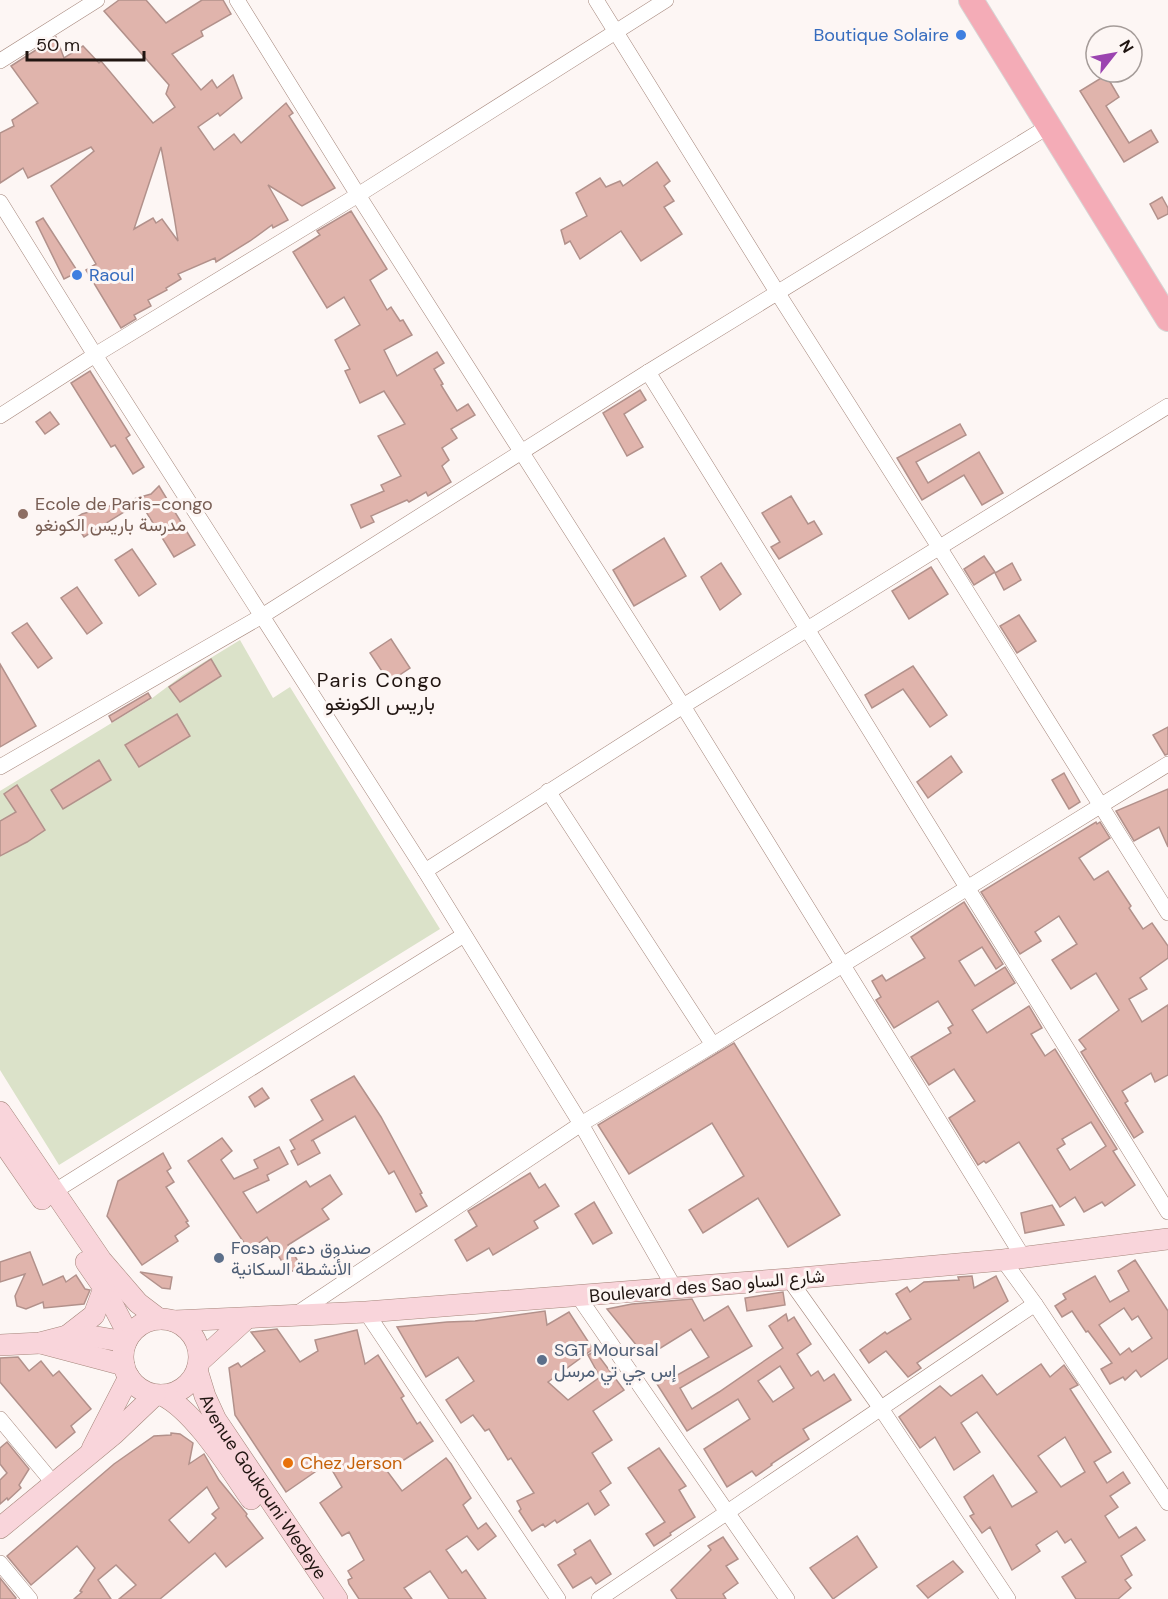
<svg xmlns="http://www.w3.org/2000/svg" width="1168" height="1599" viewBox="0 0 1168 1599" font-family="'DM Sans',Vazirmatn,sans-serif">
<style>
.green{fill:#dbe2c9}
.building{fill:#e0b4ac;stroke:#b2918b;stroke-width:1.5;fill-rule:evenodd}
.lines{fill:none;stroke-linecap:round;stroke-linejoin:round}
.street-casing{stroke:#a5867b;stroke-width:16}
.secondary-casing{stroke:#a5867b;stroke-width:22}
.primary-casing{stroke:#d7d5d4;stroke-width:26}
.street{stroke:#fff;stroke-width:15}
.secondary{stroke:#f9d5db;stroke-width:21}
.primary{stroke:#f4acb7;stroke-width:24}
.shop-dot{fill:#3f7fe0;stroke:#fdf6f4;stroke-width:2}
.education-dot{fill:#8d6e63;stroke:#fdf6f4;stroke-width:2}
.service-dot{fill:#5c6f8a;stroke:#fdf6f4;stroke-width:2}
.food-dot{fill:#e8710a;stroke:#fdf6f4;stroke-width:2}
.labels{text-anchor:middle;stroke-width:6;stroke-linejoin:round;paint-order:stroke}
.shop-label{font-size:18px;fill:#366cbe;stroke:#fdf6f4;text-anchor:end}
.education-label{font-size:18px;fill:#785e54;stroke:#fdf6f4;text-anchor:start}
.service-label{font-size:18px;fill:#4e5e75;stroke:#fdf6f4;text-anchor:start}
.street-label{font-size:18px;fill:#201511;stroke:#fdf6f4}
.food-label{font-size:18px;fill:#c56008;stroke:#fdf6f4;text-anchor:start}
.neighbourhood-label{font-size:20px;letter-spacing:1.5px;fill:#201511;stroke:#fdf6f4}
</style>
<rect width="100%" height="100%" fill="#fdf6f4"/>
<polygon class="green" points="240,640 273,698 290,687 440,929 59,1165 0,1070 0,791 151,699 183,675"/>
<g class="building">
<path d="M119,0H146L166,23L202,0H223L231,14L201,31L203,36L172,54L201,90L212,80L217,88L233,75L242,98L220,116L218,113L198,127L214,150L234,134L241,143L286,103L293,113L289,116L335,188L302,206L268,185L288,220L273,228L272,225L250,241L216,262L215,258L178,274L181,279L166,288L167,290L148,300L151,306L134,315L136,319L121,328L86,270L96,264L51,186L94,151L91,147L28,178L23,168L0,183V133L14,126L12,120L38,103L11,66L56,37L64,58L83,46L99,63L101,61L153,123L175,107L166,94L169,85L104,11ZM161,147L174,216L178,241L162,219L156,223L153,218L134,229Z"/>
<polygon points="1106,75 1119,97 1106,106 1129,143 1151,130 1158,142 1124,162 1080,91"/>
<polygon points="657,162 670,181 664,186 674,201 664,207 682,234 641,261 621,231 580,259 570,241 565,244 561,230 587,216 576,193 600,178 606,187 620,181 623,186"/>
<polygon points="1162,197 1168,208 1168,214 1158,219 1150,204"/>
<polygon points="351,211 387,269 370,280 387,310 391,307 400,321 403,320 412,335 384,350 397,376 437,352 444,363 434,369 443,384 441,385 457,411 468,404 475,415 451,429 457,438 442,448 449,460 442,466 451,482 428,496 426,492 409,502 407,500 371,516 374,522 361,528 351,505 384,491 381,485 401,476 378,436 405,424 384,391 360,403 345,371 350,369 335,340 360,325 344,297 327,308 293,252 320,235 317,231"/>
<polygon points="43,218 78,272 64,279 36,222"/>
<polygon points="90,371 130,435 126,438 144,467 133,474 115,445 111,447 71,383"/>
<polygon points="640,390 646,400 624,414 643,447 627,456 603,413"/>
<polygon points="50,412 59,424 45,434 36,422"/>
<polygon points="960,424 966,435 916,462 928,483 979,452 1003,493 982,505 964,475 922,500 897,458"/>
<polygon points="159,486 195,545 174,557 140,502 84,537 73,520 82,514 151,494"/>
<polygon points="791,496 808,524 814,521 822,534 779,559 771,547 780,542 762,513"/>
<polygon points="664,538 686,576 634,606 613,570"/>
<polygon points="132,549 156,584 139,596 115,560"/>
<polygon points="984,556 995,572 974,585 964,569"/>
<polygon points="721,563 741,594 720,610 701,577"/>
<polygon points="1012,563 1021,580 1004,590 995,573"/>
<polygon points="931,567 948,594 909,619 892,591"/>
<polygon points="77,587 102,623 87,634 61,598"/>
<polygon points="1019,615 1036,641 1017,653 1000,626"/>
<polygon points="27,623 52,658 38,668 12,633"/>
<polygon points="391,639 410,668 389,682 370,653"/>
<polygon points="211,659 221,676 180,702 169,687"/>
<polygon points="0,664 36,726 0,747"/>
<polygon points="913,666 947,715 930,727 903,689 872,708 865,695"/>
<polygon points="148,693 151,698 112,722 109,716"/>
<polygon points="177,714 190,736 139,767 125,745"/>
<polygon points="1168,727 1168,754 1165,755 1153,735"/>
<polygon points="951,756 962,772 928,798 917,782"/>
<polygon points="99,760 111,780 63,809 51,790"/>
<polygon points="1064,773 1080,802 1069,809 1052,780"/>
<polygon points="17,785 45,830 27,842 0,856 0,821 16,812 4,794"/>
<polygon points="1168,789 1168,847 1159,827 1134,841 1116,811"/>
<polygon points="1096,822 1097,824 1100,822 1110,838 1079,858 1094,880 1108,871 1131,906 1129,908 1143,929 1152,923 1168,946 1168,958 1140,978 1147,989 1129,999 1142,1022 1168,1005 1168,1075 1155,1082 1151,1073 1122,1091 1128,1101 1125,1103 1143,1132 1134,1138 1081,1052 1086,1049 1079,1040 1119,1010 1096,973 1071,989 1052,960 1077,944 1059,916 1035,932 1041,941 1020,954 981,892"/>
<path d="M964,902L1003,964L996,969L982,947L959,961L975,986L1005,967L1015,983L972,1010L987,1033L1029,1006L1042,1028L1031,1034L1045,1056L1055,1049L1117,1149L1113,1151L1135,1185L1105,1206L1102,1202L1084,1212L1075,1197L1060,1207L1019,1142L986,1163L984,1161L978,1165L949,1118L975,1101L954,1069L929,1085L911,1057L951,1033L948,1028L953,1025L938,1001L894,1028L876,1000L881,997L872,981L882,975L886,981L925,958L911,937ZM1091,1122L1106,1146L1070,1170L1057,1149L1065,1144L1062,1139Z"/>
<polygon points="734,1043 840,1215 788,1247 758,1198 703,1233 689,1210 744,1176 712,1123 629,1174 598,1125"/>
<polygon points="354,1076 381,1117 422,1193 420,1194 427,1206 416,1212 394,1171 389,1174 355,1116 311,1141 313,1140 320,1153 298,1165 291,1151 295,1149 290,1140 323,1120 311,1100"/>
<polygon points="262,1088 269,1098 255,1107 249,1097"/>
<polygon points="222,1138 232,1151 221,1160 234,1179 258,1168 254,1160 279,1147 288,1164 267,1175 269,1180 243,1192 257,1213 306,1181 310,1187 330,1175 342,1194 322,1209 329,1219 288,1245 301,1266 289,1273 267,1237 249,1250 188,1161"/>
<polygon points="163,1153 171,1168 167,1171 174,1182 166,1187 188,1221 186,1222 189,1226 175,1236 178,1241 142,1265 107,1216 118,1181"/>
<polygon points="530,1173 539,1188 545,1184 559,1206 534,1221 538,1228 493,1255 489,1248 467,1261 455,1240 477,1226 468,1211"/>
<polygon points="594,1202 612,1233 593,1244 575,1214"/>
<polygon points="1052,1205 1064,1225 1025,1233 1021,1213"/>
<polygon points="30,1252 43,1285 63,1276 66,1282 76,1275 85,1289 90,1290 84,1304 44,1308 43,1302 26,1309 17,1306 15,1296 25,1274 0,1282 0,1262"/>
<path d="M1135,1260L1168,1311V1358L1141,1377L1136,1370L1125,1380L1123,1377L1110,1384L1101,1369L1112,1363L1088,1331L1086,1332L1072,1311L1062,1317L1055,1306L1066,1299L1063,1294L1095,1276L1110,1302L1129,1291L1118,1271ZM1124,1308L1132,1320L1138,1316L1152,1338L1132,1352L1129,1348L1120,1355L1099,1325Z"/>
<polygon points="140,1272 172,1277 170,1289 162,1288"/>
<polygon points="972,1276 974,1288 996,1276 1008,1301 917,1363 921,1368 908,1377 886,1351 869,1363 860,1350 885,1332 887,1334 911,1319 896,1294 907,1287 910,1292 924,1282 959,1280 958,1277"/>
<polygon points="783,1292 785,1305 747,1311 745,1298"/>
<path d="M692,1299L704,1321L728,1306L752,1346L680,1388L692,1409L719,1392L783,1348L769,1326L786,1314L788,1321L794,1317L811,1344L797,1354L811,1376L818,1371L824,1381L834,1374L851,1400L803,1429L809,1439L771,1464L772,1465L756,1476L752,1471L727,1487L704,1449L750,1419L738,1399L687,1431L657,1384L673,1375L674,1377L709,1357L691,1329L646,1357L607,1309L632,1304ZM780,1366L794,1388L773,1402L758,1381Z"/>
<polygon points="545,1311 547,1325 569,1312 593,1349 548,1382 568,1400 600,1377 588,1355 595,1351 624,1390 593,1411 612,1440 592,1453 611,1483 600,1491 609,1505 595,1515 588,1503 557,1523 555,1520 545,1527 543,1524 532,1531 519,1511 521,1509 517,1501 534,1493 511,1458 508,1460 489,1429 485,1431 473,1415 461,1423 446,1400 474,1381 458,1357 426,1377 397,1327 447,1322 475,1321"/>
<polygon points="277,1329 300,1362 318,1351 315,1340 357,1330 365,1364 378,1355 404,1396 401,1398 417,1424 420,1422 433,1441 387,1471 402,1491 446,1458 451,1464 471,1498 463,1505 478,1529 486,1523 496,1536 478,1550 467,1536 446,1550 462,1573 466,1570 486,1599 449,1599 430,1571 404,1588 412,1599 359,1599 349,1584 348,1580 352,1578 348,1571 364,1560 349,1532 342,1536 320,1503 342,1487 328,1463 286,1492 235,1415 229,1368 238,1363 241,1367 265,1351 251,1332"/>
<polygon points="18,1357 29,1371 41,1361 53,1376 59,1371 91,1409 71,1426 75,1432 56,1448 0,1382 0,1358"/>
<path d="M1041,1364L1050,1377L1064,1365L1078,1385L1070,1389L1111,1452L1094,1462L1107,1483L1123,1472L1130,1483L1110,1496L1118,1507L1105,1516L1119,1538L1136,1527L1145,1540L1121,1556L1132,1575L1125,1580L1131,1588L1118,1599H1076L1062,1577L1086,1562L1071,1539L1065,1543L1057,1531L1036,1545L1040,1551L1012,1570L990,1527L982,1533L970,1516L974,1514L964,1497L993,1475L1012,1507L1037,1492L977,1412L961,1423L980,1452L954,1470L935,1437L920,1448L899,1417L940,1386L951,1396L982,1375L997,1395ZM1065,1437L1085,1472L1061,1487L1038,1456Z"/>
<path d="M171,1433L180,1434L193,1443L189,1464L204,1454L219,1480L247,1514L246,1516L263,1538L226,1567L215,1553L160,1599H119L136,1585L116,1565L98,1580L111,1599H74L82,1592L80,1591L95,1568L77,1546L31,1585L7,1556L114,1464L154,1436L171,1435ZM207,1487L219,1508L212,1514L216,1518L189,1543L169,1520Z"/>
<polygon points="7,1442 29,1469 19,1485 21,1488 8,1500 7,1498 0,1504 0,1480 7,1473 0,1464 0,1448"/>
<polygon points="659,1448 686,1486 679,1490 695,1517 670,1533 671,1535 654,1546 646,1534 665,1522 628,1468"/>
<polygon points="857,1536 877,1567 833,1599 810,1568"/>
<polygon points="723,1537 738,1559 726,1566 738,1583 723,1594 726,1599 677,1599 671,1590 711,1550 708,1546"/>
<polygon points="590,1540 611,1574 596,1584 591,1577 573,1588 558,1565 576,1554 574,1550"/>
<polygon points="953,1561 963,1572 928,1598 917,1586"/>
<polygon points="0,1578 16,1598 15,1599 0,1599"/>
</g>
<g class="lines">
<defs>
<g id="street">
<polyline points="237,0 358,195 683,706 1023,1257"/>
<polyline points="596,0 777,292 939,547 1168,913"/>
<polyline points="0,61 97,0"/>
<polyline points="0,202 95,355 425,871 581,1124 674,1287"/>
<polyline points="648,372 1168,1212"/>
<polyline points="0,416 95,355 358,195 666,0"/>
<polyline points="0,767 262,616 648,372 1049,126"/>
<polyline points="548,791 713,1045"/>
<polyline points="425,871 683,706 1168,406"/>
<polyline points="47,1196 464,935"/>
<polyline points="1003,1260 1035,1304 1168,1503"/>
<polyline points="789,1279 882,1410 1008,1599"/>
<polyline points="578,1296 787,1599"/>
<polyline points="366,1312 558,1599"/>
<polyline points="295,1315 581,1124 713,1045 1168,764"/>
<polyline points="0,1419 54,1484"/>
<polyline points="0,1563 30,1599"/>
<polyline points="599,1599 1035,1304"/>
</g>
<g id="secondary">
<polyline points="0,1112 101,1260 138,1303 159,1319"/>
<polyline points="0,1138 42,1199"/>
<polyline points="86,1262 104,1288 129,1336"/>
<circle cx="161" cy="1357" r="38"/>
<polyline points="174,1321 366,1312 789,1279 1003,1260 1168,1239"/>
<polyline points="67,1336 94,1315 104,1288"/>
<polyline points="41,1343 124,1365"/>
<polyline points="0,1345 40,1343 67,1336 97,1337 126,1342"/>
<polyline points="199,1362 246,1319"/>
<path id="s1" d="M197,1370L205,1396L216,1420L337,1599"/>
<path d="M162,1395C195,1411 230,1469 251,1499"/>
<polyline points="92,1449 129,1377"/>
<polyline points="0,1528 114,1434 155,1395"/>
</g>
<polyline id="primary" points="971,0 1168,319"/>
</defs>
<use href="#street" class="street-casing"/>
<use href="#secondary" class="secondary-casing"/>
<use href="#primary" class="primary-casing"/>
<use href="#street" class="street"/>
<use href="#secondary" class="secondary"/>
<use href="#primary" class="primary"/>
</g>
<g class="shop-dot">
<circle cx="961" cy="35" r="6"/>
<circle cx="77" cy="275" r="6"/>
</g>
<circle class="education-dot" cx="23" cy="514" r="6"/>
<g class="service-dot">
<circle cx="219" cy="1258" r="6"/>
<circle cx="542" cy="1360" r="6"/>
</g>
<circle class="food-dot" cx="288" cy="1463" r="6"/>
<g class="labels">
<g class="shop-label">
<text x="949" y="41">Boutique Solaire</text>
<text x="89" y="281" text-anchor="start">Raoul</text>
</g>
<g class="education-label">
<text x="35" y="510">Ecole de Paris-congo<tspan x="35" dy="21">مدرسة باريس الكونغو</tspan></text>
</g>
<g class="service-label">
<text x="231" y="1254">Fosap صندوق دعم<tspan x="231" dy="21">الأنشطة السكانية</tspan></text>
<text x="554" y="1356">SGT Moursal<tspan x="554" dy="21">إس جي تي مرسل</tspan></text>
</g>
<g class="street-label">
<text transform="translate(707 1286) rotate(-5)" y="6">Boulevard des Sao شارع الساو</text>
<text dy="6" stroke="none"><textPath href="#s1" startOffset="135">Avenue Goukouni Wedeye</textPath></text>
</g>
<g class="food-label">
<text x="300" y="1469">Chez Jerson</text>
</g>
<g class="neighbourhood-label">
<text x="380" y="687">Paris Congo<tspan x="380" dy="23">باريس الكونغو</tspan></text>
</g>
</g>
<g transform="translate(1114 54) rotate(59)"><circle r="28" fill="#fdf6f4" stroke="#a59c99" stroke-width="1.5"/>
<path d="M0-4.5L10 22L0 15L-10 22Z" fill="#9b44b0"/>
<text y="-9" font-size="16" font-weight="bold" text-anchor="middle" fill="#201511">N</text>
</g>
<path d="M27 51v9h117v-9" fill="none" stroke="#201511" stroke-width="3"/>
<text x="36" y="51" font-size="18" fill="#201511" stroke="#fdf6f4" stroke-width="4.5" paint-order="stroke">50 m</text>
</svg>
